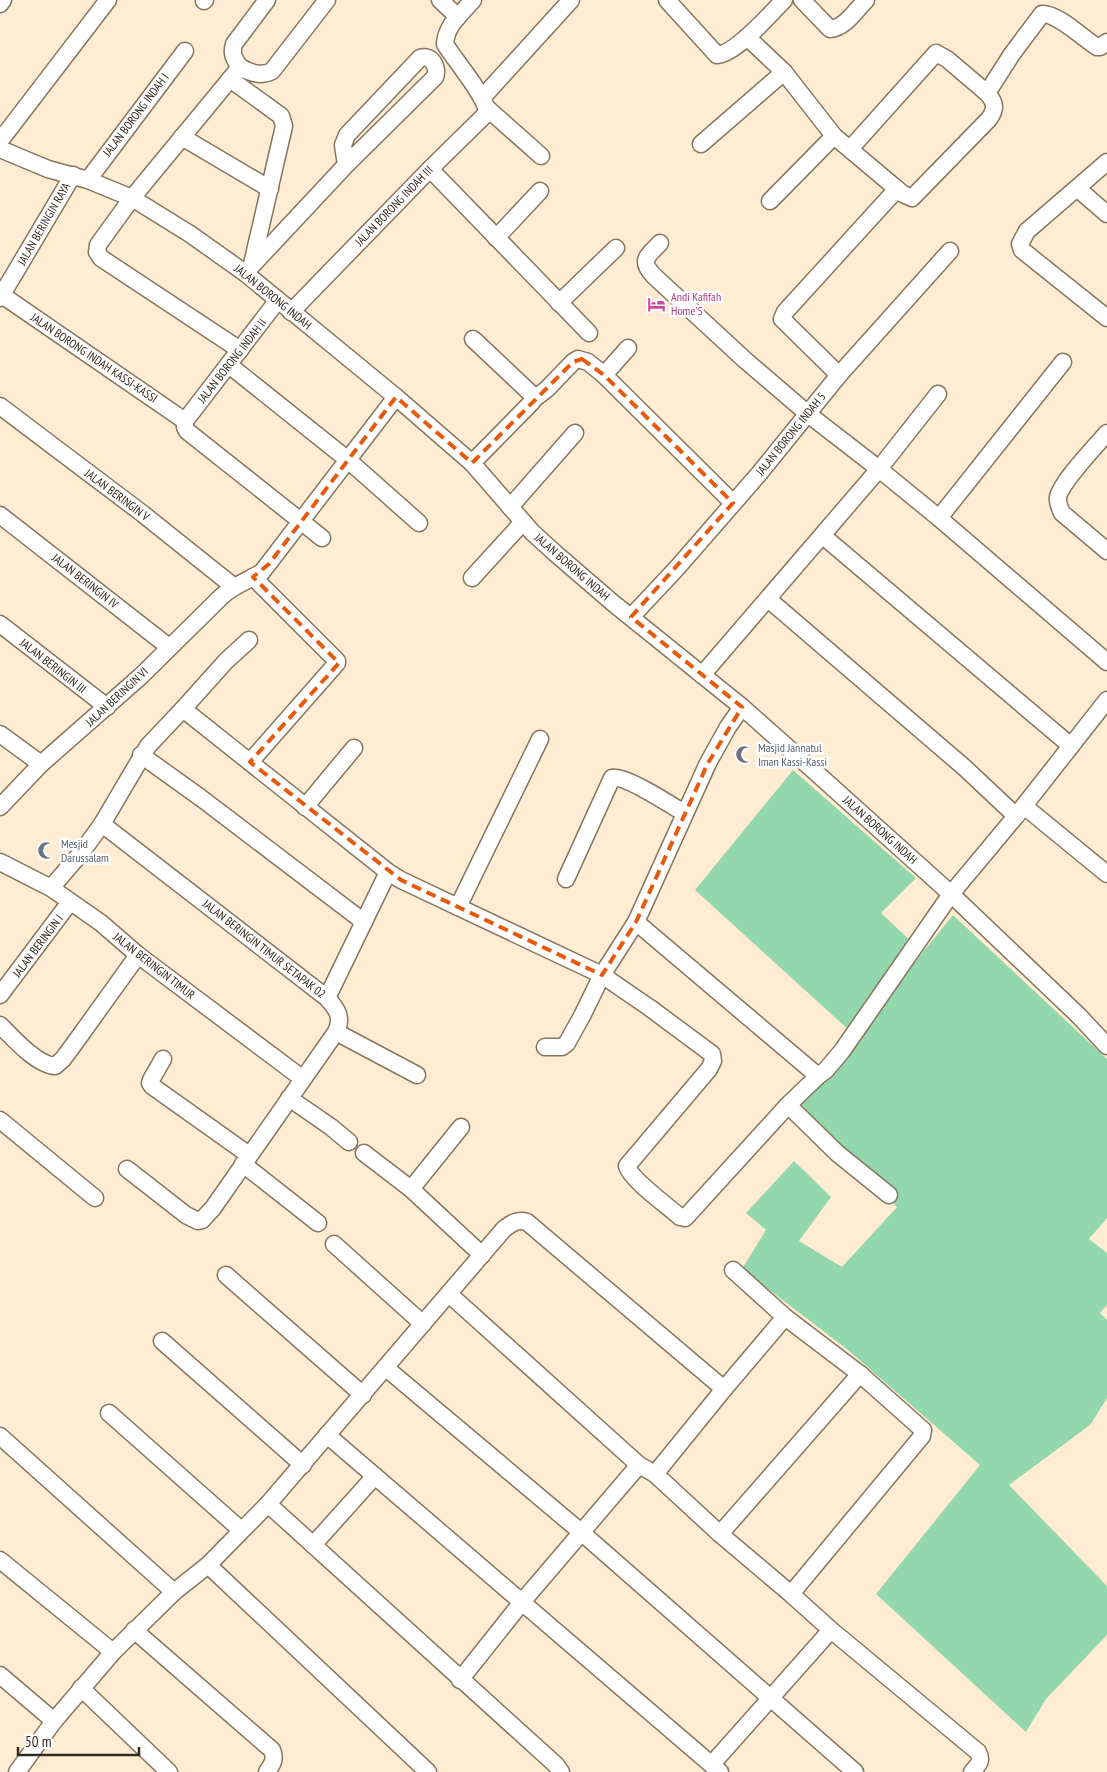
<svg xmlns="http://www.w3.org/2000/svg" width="1107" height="1772" viewBox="0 0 1107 1772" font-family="'PT Sans Narrow',sans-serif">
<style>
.green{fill:#93d8ac}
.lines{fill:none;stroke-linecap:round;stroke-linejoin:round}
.minor-casing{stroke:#86765e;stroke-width:19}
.minor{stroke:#fff;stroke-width:16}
.marked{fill:none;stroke:#e8590c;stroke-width:4;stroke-dasharray:10 6;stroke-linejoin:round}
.labels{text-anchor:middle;stroke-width:5;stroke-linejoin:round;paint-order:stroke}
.street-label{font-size:12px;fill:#312a20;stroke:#fff}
.hotel-label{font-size:12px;fill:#b23c85;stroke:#fff;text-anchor:start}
.worship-label{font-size:12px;fill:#5b616d;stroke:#fff;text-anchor:start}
</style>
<rect width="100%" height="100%" fill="#ffecd2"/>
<g class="green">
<polygon points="793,770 916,878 881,913 915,945 851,1032 695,890"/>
<polygon points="953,915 1107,1059 1107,1218 1089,1239 1107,1253 1107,1305 1100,1313 1107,1320 1107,1398 1090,1425 1009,1485 1107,1586 1107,1635 1046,1699 1026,1732 876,1594 980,1465 848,1350 742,1269 766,1230 746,1213 794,1161 831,1197 799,1241 842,1267 897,1207 798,1106"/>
</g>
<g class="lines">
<defs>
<g id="minor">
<polyline points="440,0 458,17"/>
<path d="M667,0L717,55C736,54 770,14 784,0"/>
<path d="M802,0L830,29C845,28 856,10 866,0"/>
<polyline points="204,1 205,0"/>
<polyline points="0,4 3,0"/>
<polyline points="747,37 784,72 834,136 897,189 785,312 782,319 839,375"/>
<path d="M240,67C250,73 261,77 272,71L327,0"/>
<polyline points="230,79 281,116 284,126 252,264"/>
<path d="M987,93L1012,54L1042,14C1057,13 1083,38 1097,47H1100L1107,42"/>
<polyline points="482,98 571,0"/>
<polyline points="487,108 541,156"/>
<polyline points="182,137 270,189"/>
<polyline points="0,141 108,0"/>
<polyline points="701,144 784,72"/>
<polyline points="0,149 48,169 88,180 132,198 190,234 245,273 396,397 472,463 532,532 555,553 613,603 742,707 812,769 951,894 1079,1016 1107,1046"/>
<path d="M850,149L936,53L947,59L987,93C996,103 996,109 989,119L912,198L903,194L897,189"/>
<polyline points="1107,162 1027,231 1020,244 1022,250 1107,318"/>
<polyline points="430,169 589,333"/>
<polyline points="88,180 185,51"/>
<polyline points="1078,189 1107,214"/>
<polyline points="770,201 834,136"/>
<polyline points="496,238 540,191"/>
<path d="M660,243C647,257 639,260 654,276L745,360L808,414L879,469L939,518L1107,662"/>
<path d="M245,273L346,165L435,77C439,67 431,54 420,58L347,135L343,145L346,165"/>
<polyline points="2,295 185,421"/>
<polyline points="0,298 73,175"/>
<polyline points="559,303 616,248"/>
<path d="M291,312L430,169L487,113C487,97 455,61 445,44C446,25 461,14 473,0"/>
<path d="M240,350L101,258L97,252L98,245L132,198L240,67C234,59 231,54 234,44L267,0"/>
<polyline points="229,365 348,460 419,523"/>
<polyline points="604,375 628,348"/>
<polyline points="534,399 547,389 573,362 578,359 588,362 604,375 733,503"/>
<polyline points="0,406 143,514 233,586"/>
<polyline points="185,421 185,427 187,431 322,538"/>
<polyline points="185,421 278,300"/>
<path d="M1107,433C1095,447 1062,481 1058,497C1057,503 1060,508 1062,513L1107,551"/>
<path d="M472,463L532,402C535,396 530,393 525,388L473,339"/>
<polyline points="510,507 575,433"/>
<polyline points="0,515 169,647"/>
<polyline points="939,518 1063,362"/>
<polyline points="823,536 1071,746"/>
<polyline points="472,578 523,522"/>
<polyline points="768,599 965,768 1016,816"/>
<polyline points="631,617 677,568 758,475 839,375 950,251"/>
<polyline points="0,624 107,707"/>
<path d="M249,640L226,661L183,709L388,872L401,880L602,975L650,1008L712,1054L713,1061L709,1069L627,1166C631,1180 668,1206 680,1217L685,1218L788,1105L818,1076L636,922"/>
<polyline points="702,675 879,469 938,394"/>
<polyline points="0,734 41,764"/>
<polyline points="141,755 201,798 364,922"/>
<polyline points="250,762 337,663 337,661 253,577"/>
<polyline points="1024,806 1107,874"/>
<path d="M0,807L41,764L141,676L222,596C234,585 248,581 262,572L396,397"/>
<polyline points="305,807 354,748"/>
<path d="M102,824L327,998C337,1009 343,1017 336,1032L213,1208L202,1220L198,1221L186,1215L127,1169"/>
<polyline points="0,862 51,888 101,923 138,955 303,1079"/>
<path d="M566,879L612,778C625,775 671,805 684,813"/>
<polyline points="51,888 81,853 102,824 148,746 183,709"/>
<polyline points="458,907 540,739"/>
<polyline points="0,995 70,902"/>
<polyline points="327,998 388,872"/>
<path d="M0,1025C13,1038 37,1065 55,1066L63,1059L77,1040L138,955"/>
<polyline points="336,1032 417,1075"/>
<polyline points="545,1047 562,1047 567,1043 582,1016 602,975 636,922 708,763 728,727 742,707"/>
<polyline points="163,1059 151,1080 150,1083 152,1086 249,1155"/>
<polyline points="818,1076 826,1070 842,1051 951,894 1016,816 1107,700"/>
<polyline points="289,1098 331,1127 349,1142"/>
<polyline points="788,1105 837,1153 889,1195"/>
<polyline points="0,1120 95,1198"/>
<polyline points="364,1153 411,1189 482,1255"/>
<polyline points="243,1164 318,1223"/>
<polyline points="411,1189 461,1127"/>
<polyline points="334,1244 423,1324"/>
<polyline points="733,1270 785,1317 860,1374 923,1430 922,1436 791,1594"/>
<polyline points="226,1275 363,1395"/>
<path d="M449,1294L639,1465L655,1474L720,1534L791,1594L831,1630L978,1752C983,1761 978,1765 972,1772"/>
<polyline points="162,1341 303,1465"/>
<polyline points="386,1368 581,1532 855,1772"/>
<polyline points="109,1413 241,1530"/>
<polyline points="327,1435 720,1772"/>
<polyline points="0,1436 174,1592"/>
<polyline points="655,1474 724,1389 785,1317"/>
<polyline points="268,1504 556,1765 561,1772"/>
<polyline points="720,1534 860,1374"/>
<polyline points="313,1545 375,1476"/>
<polyline points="0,1560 113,1652"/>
<polyline points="208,1565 428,1772"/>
<path d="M134,1630L272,1750C276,1759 272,1765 267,1772"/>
<polyline points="0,1675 54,1721"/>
<polyline points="460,1680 522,1602 639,1465"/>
<polyline points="81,1688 169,1772"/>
<polyline points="712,1764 831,1630"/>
<path d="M17,1772L54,1721L113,1652L174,1592L208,1565L268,1504L504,1229C512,1223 517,1219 527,1222L724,1389"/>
</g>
</defs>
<use href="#minor" class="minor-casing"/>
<use href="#minor" class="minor"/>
</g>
<path class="marked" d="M582,359L604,375L733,503L631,617L742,707L708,763L636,922L602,975L401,880L250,762L339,663L253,577L269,564L396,397L472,463L573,362Z"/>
<defs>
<symbol id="hotel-bare" viewBox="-9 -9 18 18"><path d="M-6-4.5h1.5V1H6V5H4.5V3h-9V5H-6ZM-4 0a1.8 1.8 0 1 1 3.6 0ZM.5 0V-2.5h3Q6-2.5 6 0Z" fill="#d1479c" stroke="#fff" stroke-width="2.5" paint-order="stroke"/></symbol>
<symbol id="mosque-bare" viewBox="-9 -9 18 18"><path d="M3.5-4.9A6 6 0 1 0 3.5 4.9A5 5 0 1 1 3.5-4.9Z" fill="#6b7280" stroke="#fff" stroke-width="2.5" paint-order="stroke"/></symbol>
</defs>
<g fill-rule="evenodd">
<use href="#hotel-bare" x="644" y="292" width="25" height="25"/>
<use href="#mosque-bare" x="732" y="742" width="25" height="25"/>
<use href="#mosque-bare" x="34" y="838" width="25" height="25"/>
</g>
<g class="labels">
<g class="street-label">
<text transform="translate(136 115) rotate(-53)" y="4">JALAN BORONG INDAH I</text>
<text transform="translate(394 206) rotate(-46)" y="4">JALAN BORONG INDAH III</text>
<text transform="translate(44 224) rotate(-60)" y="4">JALAN BERINGIN RAYA</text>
<text transform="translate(273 297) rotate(39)" y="4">JALAN BORONG INDAH</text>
<text transform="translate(94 358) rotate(34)" y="4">JALAN BORONG INDAH KASSI-KASSI</text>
<text transform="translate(232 361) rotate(-52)" y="4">JALAN BORONG INDAH II</text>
<text transform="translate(791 434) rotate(-51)" y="4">JALAN BORONG INDAH 5</text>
<text transform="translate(117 495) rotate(37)" y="4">JALAN BERINGIN V</text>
<text transform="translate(572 567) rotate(41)" y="4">JALAN BORONG INDAH</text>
<text transform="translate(85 581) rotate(38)" y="4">JALAN BERINGIN IV</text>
<text transform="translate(53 666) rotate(38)" y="4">JALAN BERINGIN III</text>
<text transform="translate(117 697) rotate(-43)" y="4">JALAN BERINGIN VI</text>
<text transform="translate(880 830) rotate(42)" y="4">JALAN BORONG INDAH</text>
<text transform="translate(38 946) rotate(-53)" y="4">JALAN BERINGIN I</text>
<text transform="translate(264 949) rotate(38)" y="4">JALAN BERINGIN TIMUR SETAPAK 02</text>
<text transform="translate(154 966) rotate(38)" y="4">JALAN BERINGIN TIMUR</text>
</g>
<g class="hotel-label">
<text x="671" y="301">Andi Kafifah<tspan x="671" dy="14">Home'S</tspan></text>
</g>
<g class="worship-label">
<text x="758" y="752">Masjid Jannatul<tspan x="758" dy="14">Iman Kassi-Kassi</tspan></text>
<text x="61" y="848">Mesjid<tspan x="61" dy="14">Darussalam</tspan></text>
</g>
</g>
<path d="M18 1747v8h121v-8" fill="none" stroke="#312a20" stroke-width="2.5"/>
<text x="25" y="1747" font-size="15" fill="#312a20" stroke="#ffffff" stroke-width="4" paint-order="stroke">50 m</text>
</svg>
